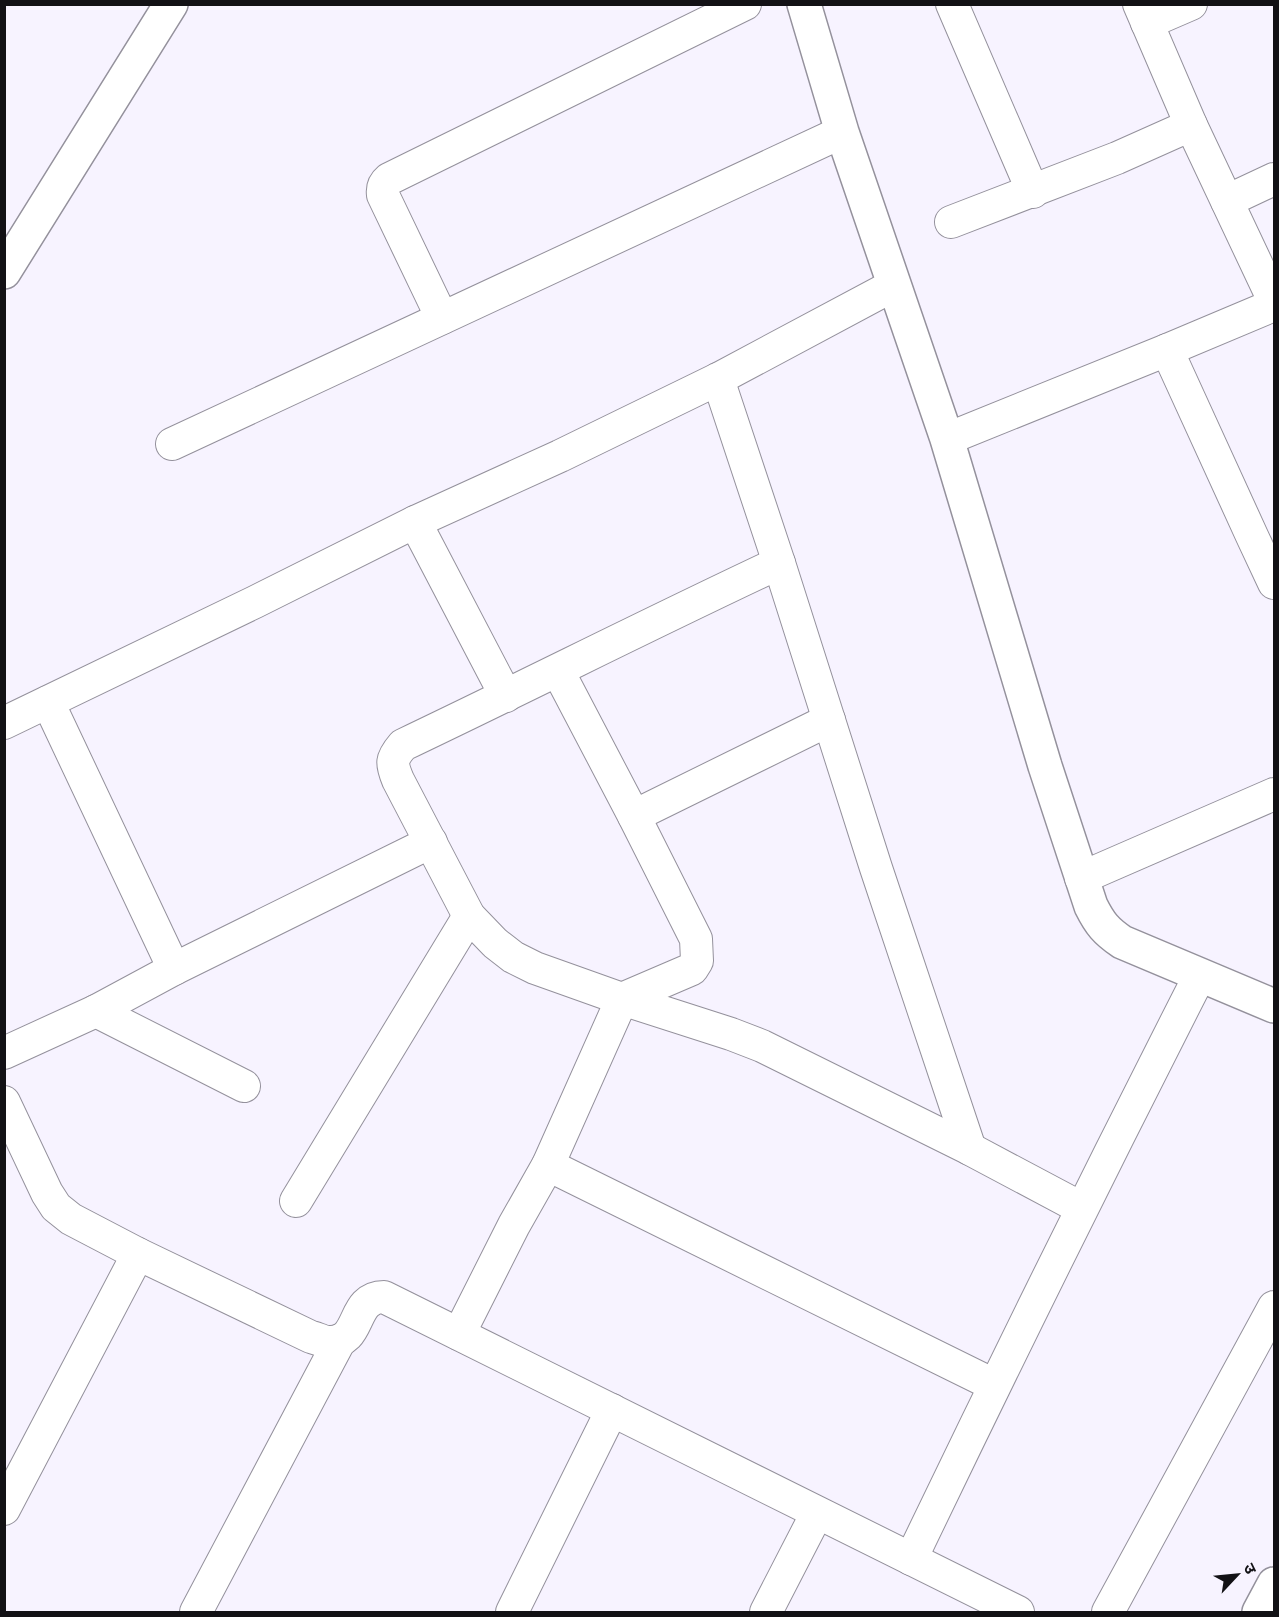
<svg xmlns="http://www.w3.org/2000/svg" width="1279" height="1617" viewBox="0 0 1279 1617" font-family="Montserrat,'Noto Sans Devanagari',sans-serif">
<style>
.lines{fill:none;stroke-linecap:round;stroke-linejoin:round}
.minor-casing{stroke:#94919c;stroke-width:34}
.tertiary-casing{stroke:#94919c;stroke-width:36}
.minor{stroke:#fff;stroke-width:32}
.tertiary{stroke:#fff;stroke-width:33}
</style>
<rect width="100%" height="100%" fill="#f7f3ff"/>
<g class="lines">
<defs>
<g id="minor">
<polyline points="952,4 1033,192"/>
<polyline points="1139,4 1191,125 1274,301"/>
<polyline points="1147,23 1191,4"/>
<polyline points="1227,201 1274,179"/>
<polyline points="951,222 1117,158 1191,125"/>
<path d="M442,318L383,195C382,188 383,184 389,179L745,4"/>
<polyline points="1167,350 1252,536 1274,583"/>
<polyline points="718,379 779,563 876,868 970,1149"/>
<polyline points="947,439 1167,350 1274,305"/>
<polyline points="172,444 842,132"/>
<polyline points="415,522 506,696"/>
<path d="M779,563C653,622 529,685 403,745C391,759 391,763 398,780L469,916L495,943L513,957L535,968L622,999L731,1034L762,1046L970,1149L1081,1208"/>
<polyline points="48,702 174,969"/>
<polyline points="4,723 255,602 415,522 560,456 718,379 894,285"/>
<polyline points="634,816 829,720"/>
<polyline points="1081,878 1274,794"/>
<polyline points="96,1011 244,1086"/>
<polyline points="4,1053 96,1011 174,969 431,842"/>
<path d="M4,1102L47,1193L56,1207L71,1219L138,1254L311,1337C316,1338 324,1342 329,1342C363,1343 350,1297 384,1297L1018,1612"/>
<polyline points="548,1165 994,1385"/>
<polyline points="296,1201 469,916"/>
<polyline points="459,1334 514,1225 548,1165 622,999 692,969 697,961 696,939 634,816 558,671"/>
<polyline points="4,1509 138,1254"/>
<path d="M911,1559C1005,1363 1101,1169 1200,975"/>
<polyline points="196,1612 340,1340"/>
<polyline points="512,1612 612,1410"/>
<polyline points="766,1612 817,1513"/>
<polyline points="1108,1612 1274,1307"/>
</g>
<g id="tertiary">
<path d="M804,4L842,132L947,439L1045,766L1091,906C1100,924 1106,931 1122,942L1274,1006"/>
<polyline points="4,272 171,4"/>
<polyline points="1259,1612 1274,1584"/>
</g>
</defs>
<use href="#minor" class="minor-casing"/>
<use href="#tertiary" class="tertiary-casing"/>
<use href="#minor" class="minor"/>
<use href="#tertiary" class="tertiary"/>
</g>
<rect width="1279" height="1617" fill="none" stroke="#121115" stroke-width="12"/>
<g transform="translate(1237 1575) rotate(64)" stroke="#f7f3ff" stroke-width="4.5" paint-order="stroke">
<path d="M0-4.5L10 22L0 15L-10 22Z" fill="#121115"/>
<text y="-9" font-size="16" font-weight="bold" text-anchor="middle" fill="#121115">उ</text>
</g>
</svg>
